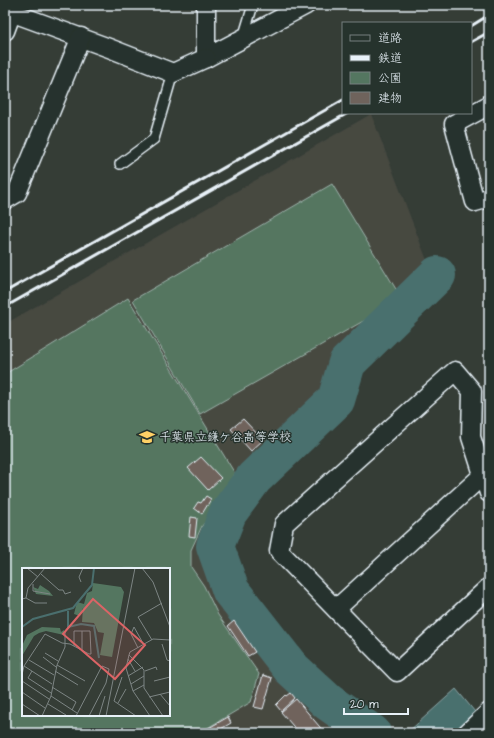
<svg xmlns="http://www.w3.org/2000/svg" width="494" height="738" viewBox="0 0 494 738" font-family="'Architects Daughter','Klee One',sans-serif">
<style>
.built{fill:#464841;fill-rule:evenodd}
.green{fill:#547660;stroke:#9eb4ac;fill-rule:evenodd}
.water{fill:#4a6f6e;stroke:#89a3a5}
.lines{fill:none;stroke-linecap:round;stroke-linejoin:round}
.river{stroke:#4a6f6e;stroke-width:38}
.building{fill:#6f635c;stroke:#e8f1f8}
.service-casing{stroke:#e8f1f8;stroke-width:12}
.minor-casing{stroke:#e8f1f8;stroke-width:21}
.service{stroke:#26332d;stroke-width:9}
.minor{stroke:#26332d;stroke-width:18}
.rail{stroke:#e8f1f8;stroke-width:3}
.labels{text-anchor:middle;stroke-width:3;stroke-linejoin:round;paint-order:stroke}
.poi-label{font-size:12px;fill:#e8f1f8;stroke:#26332d;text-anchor:start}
.inset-river{fill:none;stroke:#4a6f6e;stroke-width:2}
.inset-road{fill:none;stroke:#7d8584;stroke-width:1}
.view{fill:#db6466;fill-opacity:0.15;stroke:#db6466;stroke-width:2}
.inset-edge{fill:none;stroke:#e8f1f8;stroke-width:2}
</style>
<rect width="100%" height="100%" fill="#353d36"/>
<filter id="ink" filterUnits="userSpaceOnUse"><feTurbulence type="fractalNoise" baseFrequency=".025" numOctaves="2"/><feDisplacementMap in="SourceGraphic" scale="8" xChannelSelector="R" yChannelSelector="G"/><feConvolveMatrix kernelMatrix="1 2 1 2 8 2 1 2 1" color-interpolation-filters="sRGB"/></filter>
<g filter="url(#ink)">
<path class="built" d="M371,114L433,276L419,294L342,359L330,399L249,476L224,510L219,538L249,601L335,697L385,733H5V324ZM23,569H169V715H23Z"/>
<g class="green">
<polygon points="332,184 402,299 200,414 133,300"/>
<path d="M128,298L234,472L230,489L202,526L191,550V567L204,586L218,615L259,674L251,702L199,733H5V374ZM23,569H169V715H23Z"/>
</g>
<polygon class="water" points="456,689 475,712 452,733 408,732"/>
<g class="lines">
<polyline class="river" points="372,733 328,702 291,668 231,591 215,546 228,513 254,478 336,400 347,363 437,275"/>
</g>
<g class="building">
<polygon points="243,419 263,440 251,451 231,429"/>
<polygon points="201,457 221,478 208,490 188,468"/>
<polygon points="206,496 211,499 202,514 194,508 198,502 201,503"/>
<polygon points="191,517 197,518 195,537 189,536"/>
<polygon points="234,621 255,652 248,656 228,626"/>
<polygon points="263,675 272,678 263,709 254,707"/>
<polygon points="291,693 295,698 281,711 276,705 286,695 287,696"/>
<polygon points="296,699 325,733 299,733 281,712"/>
<polygon points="228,717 231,723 214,733 200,733"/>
</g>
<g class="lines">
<defs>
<g id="service">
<polyline points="243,38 253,5"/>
<polyline points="120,164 154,139 173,73"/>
</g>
<g id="minor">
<polyline points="206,5 206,58 306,5"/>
<polyline points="5,10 109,48 173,73 206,58"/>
<polyline points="5,31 12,12"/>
<polyline points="489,105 454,124 475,202 489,198"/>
<polyline points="5,200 17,193 81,37"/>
<polyline points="489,493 471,437 472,391 455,371 284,524 279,551 397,672 489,587"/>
<polyline points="336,609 483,475"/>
<polyline points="467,733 489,712"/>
</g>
</defs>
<use href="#service" class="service-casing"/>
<use href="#minor" class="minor-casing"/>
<use href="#service" class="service"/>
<use href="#minor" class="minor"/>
<g class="rail">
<polyline points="471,26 489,15"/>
<polyline points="471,42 489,32"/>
<polyline points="5,292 343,100"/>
<polyline points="5,307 348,113"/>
</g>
</g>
</g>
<defs>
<symbol id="school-bare" viewBox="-9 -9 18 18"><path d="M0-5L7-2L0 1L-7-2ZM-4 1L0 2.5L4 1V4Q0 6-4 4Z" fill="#ffd166" stroke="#26332d" stroke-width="2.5" paint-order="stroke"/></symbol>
</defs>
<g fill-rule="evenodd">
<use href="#school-bare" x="136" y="426" width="22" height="22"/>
</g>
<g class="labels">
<g class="poi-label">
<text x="159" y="441">千葉県立鎌ケ谷高等学校</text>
</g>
</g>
<g transform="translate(22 568)">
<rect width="148" height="148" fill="#353d36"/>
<path d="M71,15L99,19L102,24L90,89L78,87L82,65L76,64L72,55L60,54L61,40L58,48L52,46L55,34L62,36L65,25L70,23ZM18,17L27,23L31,28L14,26L11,19L16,21ZM20,59L38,60L39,64L42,62V67L24,63L17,65L12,68L0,88V78L5,67Z" fill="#547660"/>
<path class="inset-river" d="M46,43V59L59,56L72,58L77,90M0,59L11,51L51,40L70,17L72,0"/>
<path class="inset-road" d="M5,0L16,9M120,0L131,14L148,59M19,6L37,22H41L43,26L49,24M59,14L57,9L61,0M11,16V23L28,26M4,30L13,35H25M0,31L4,30L6,20L23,0M60,63V82M130,72L116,49L140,35M140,76L145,92L148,93M116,80L109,66L112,59L122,77M23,85L36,93M107,87L108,84L131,71L148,72M21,89L34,99M106,91L113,103M7,92L32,107M35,97L63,113M2,98L30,116M10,103L6,110L29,125M33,103L56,117M123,103L134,99L135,102M0,107L2,98L23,66L40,75L48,76L67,86H69L68,63H52V78M106,108L121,99M100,109L92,133L114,148M0,113L27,131M132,113L148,109M109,116L122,108M30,119L54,134L50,142M111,123L122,117M0,124L23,140M138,126L148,138M29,128L55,145M127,129L148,124M96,135L104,121M0,136L18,148M26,136L44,147M20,148L29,128L35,97L43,79V63M54,148L80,98L87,101L84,115L67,148M77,148L83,128M84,148L113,0M128,148L111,123L104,100L107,87L122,102V120L141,148"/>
<path class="view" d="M71,31L123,77L93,111L41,66Z"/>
<rect width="148" height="148" class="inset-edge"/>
</g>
<rect width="494" height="738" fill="none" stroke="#26332d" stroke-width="20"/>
<rect x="10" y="10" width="474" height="718" fill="none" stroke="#e8f1f8" stroke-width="1.5" filter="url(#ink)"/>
<rect x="342" y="22" width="130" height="92" fill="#26332d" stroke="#747f7e"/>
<rect x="350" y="35" width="20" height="6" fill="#26332d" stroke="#747f7e"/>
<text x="378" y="42" font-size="12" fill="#e8f1f8">道路</text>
<rect x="350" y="55" width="20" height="6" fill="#e8f1f8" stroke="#747f7e"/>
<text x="378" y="62" font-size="12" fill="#e8f1f8">鉄道</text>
<rect x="350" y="72" width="20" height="12" fill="#547660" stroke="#747f7e"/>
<text x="378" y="82" font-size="12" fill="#e8f1f8">公園</text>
<rect x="350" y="92" width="20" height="12" fill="#6f635c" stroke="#747f7e"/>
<text x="378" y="102" font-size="12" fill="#e8f1f8">建物</text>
<path d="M344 708v6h64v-6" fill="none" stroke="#e8f1f8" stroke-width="2"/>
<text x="350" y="708" font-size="12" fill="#e8f1f8" stroke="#26332d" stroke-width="3" paint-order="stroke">20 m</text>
</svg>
